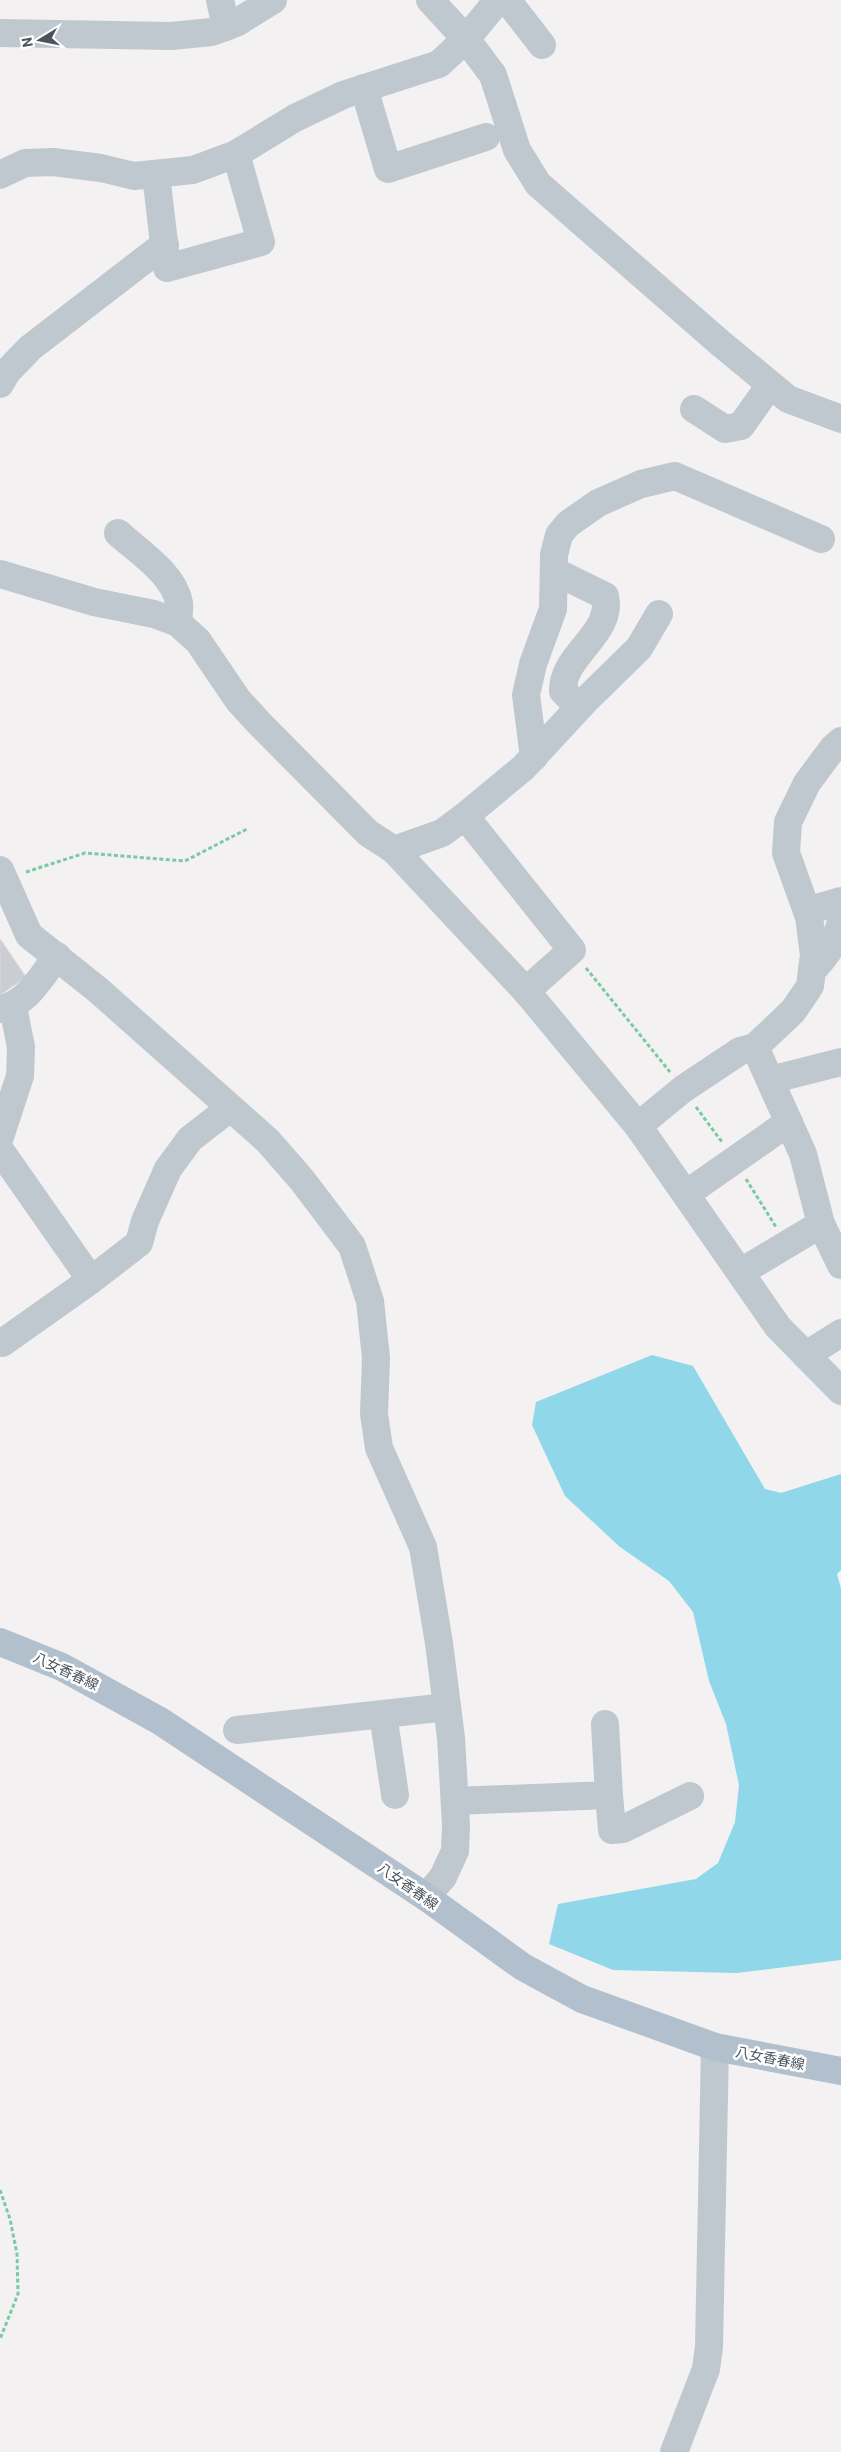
<svg xmlns="http://www.w3.org/2000/svg" width="841" height="2452" viewBox="0 0 841 2452" font-family="Roboto,'Noto Sans JP',sans-serif">
<style>
.water{fill:#90d7ea}
.building{fill:#cbcdd3;stroke:#d5d7dc}
.lines{fill:none;stroke-linecap:round;stroke-linejoin:round}
.path{stroke:#7acba4;stroke-width:3;stroke-dasharray:4 2.5;stroke-linecap:butt}
.minor{stroke:#bfc8cf;stroke-width:28}
.major{stroke:#b2c0ce;stroke-width:28}
.labels{text-anchor:middle;stroke-width:5;stroke-linejoin:round;paint-order:stroke}
.street-label{font-size:14px;fill:#49545e;stroke:#fff}
</style>
<rect width="100%" height="100%" fill="#f3f1f1"/>
<polygon class="water" points="652,1355 693,1366 765,1489 781,1493 841,1474 841,1570 837,1574 841,1589 841,1960 737,1973 613,1970 549,1944 558,1904 696,1879 718,1863 735,1822 739,1785 726,1724 709,1681 693,1612 669,1581 620,1547 565,1496 532,1425 536,1402"/>
<polygon class="building" points="0,939 26,977 0,995"/>
<g class="lines">
<g class="path">
<polyline points="26,872 85,853 185,861 247,829"/>
<polyline points="586,968 670,1072"/>
<polyline points="696,1107 722,1142"/>
<polyline points="746,1179 776,1227"/>
<polyline points="0,2190 10,2219 17,2254 18,2294 0,2339"/>
</g>
<g class="minor">
<polyline points="220,0 226,27"/>
<polyline points="430,0 466,39 493,75 517,150 538,184 719,342 788,399 841,419"/>
<polyline points="507,0 542,45"/>
<polyline points="0,33 171,36 212,32 236,23 273,0"/>
<polyline points="364,88 388,169 486,137"/>
<polyline points="0,175 25,163 53,162 101,168 134,176 193,170 236,154 295,118 343,95 439,64 466,39 498,0"/>
<polyline points="156,175 167,268 261,242 236,154"/>
<polyline points="0,384 7,372 30,348 165,244"/>
<polyline points="694,409 725,429 741,426 770,385"/>
<path d="M118,533C139,552 174,574 179,603C180,609 178,617 178,623"/>
<path d="M554,571L605,596C614,634 562,654 563,691L579,707"/>
<polyline points="0,574 94,602 154,614 178,623 198,641 238,700 259,723 368,833 394,850 526,991 638,1126 778,1327 841,1391"/>
<polyline points="534,757 526,695 533,664 553,609 554,555 559,535 568,524 598,503 641,484 675,476 821,539"/>
<polyline points="465,816 523,768 585,701 639,648 659,614"/>
<polyline points="394,850 442,833 465,816 572,950 526,991"/>
<polyline points="0,870 29,935 98,990 268,1141 302,1180 352,1246 370,1301 376,1358 374,1414 379,1448 423,1547 439,1643 451,1738 456,1825 455,1851 443,1877 426,1897"/>
<polyline points="807,911 841,901"/>
<path d="M812,971C827,955 836,942 841,921"/>
<path d="M0,1009C27,1004 41,977 57,956"/>
<polyline points="755,1047 803,1154 821,1224 841,1265"/>
<polyline points="770,1080 841,1062"/>
<polyline points="638,1126 683,1089 740,1051 755,1047 793,1011 810,986 814,955 809,917 786,853 788,822 807,783 833,748 841,741"/>
<polyline points="0,1137 20,1076 21,1047 13,1007"/>
<polyline points="0,1150 91,1280 139,1243 145,1221 168,1169 190,1139 230,1108"/>
<polyline points="686,1194 789,1122"/>
<polyline points="741,1272 821,1224"/>
<polyline points="2,1343 91,1280"/>
<polyline points="806,1355 841,1333"/>
<polyline points="383,1714 395,1795"/>
<polyline points="237,1730 447,1707"/>
<polyline points="609,1795 612,1830 623,1829 690,1796"/>
<polyline points="455,1801 609,1795 605,1724"/>
<polyline points="674,2452 706,2369 709,2347 715,2047"/>
</g>
<polyline class="major" points="0,1642 62,1667 160,1721 426,1897 523,1967 582,1999 715,2047 841,2071"/>
</g>
<g class="labels">
<g class="street-label">
<text transform="translate(66 1671) rotate(25)" y="5">八女香春線</text>
<text transform="translate(408 1886) rotate(35)" y="5">八女香春線</text>
<text transform="translate(770 2058) rotate(11)" y="5">八女香春線</text>
</g>
</g>
<g transform="translate(40 40) rotate(260)" stroke="#ffffff" stroke-width="4" paint-order="stroke">
<path d="M0-4L9 19L0 12L-9 19Z" fill="#49545e"/>
<text y="-8" font-size="14" font-weight="bold" text-anchor="middle" fill="#49545e">N</text>
</g>
</svg>
